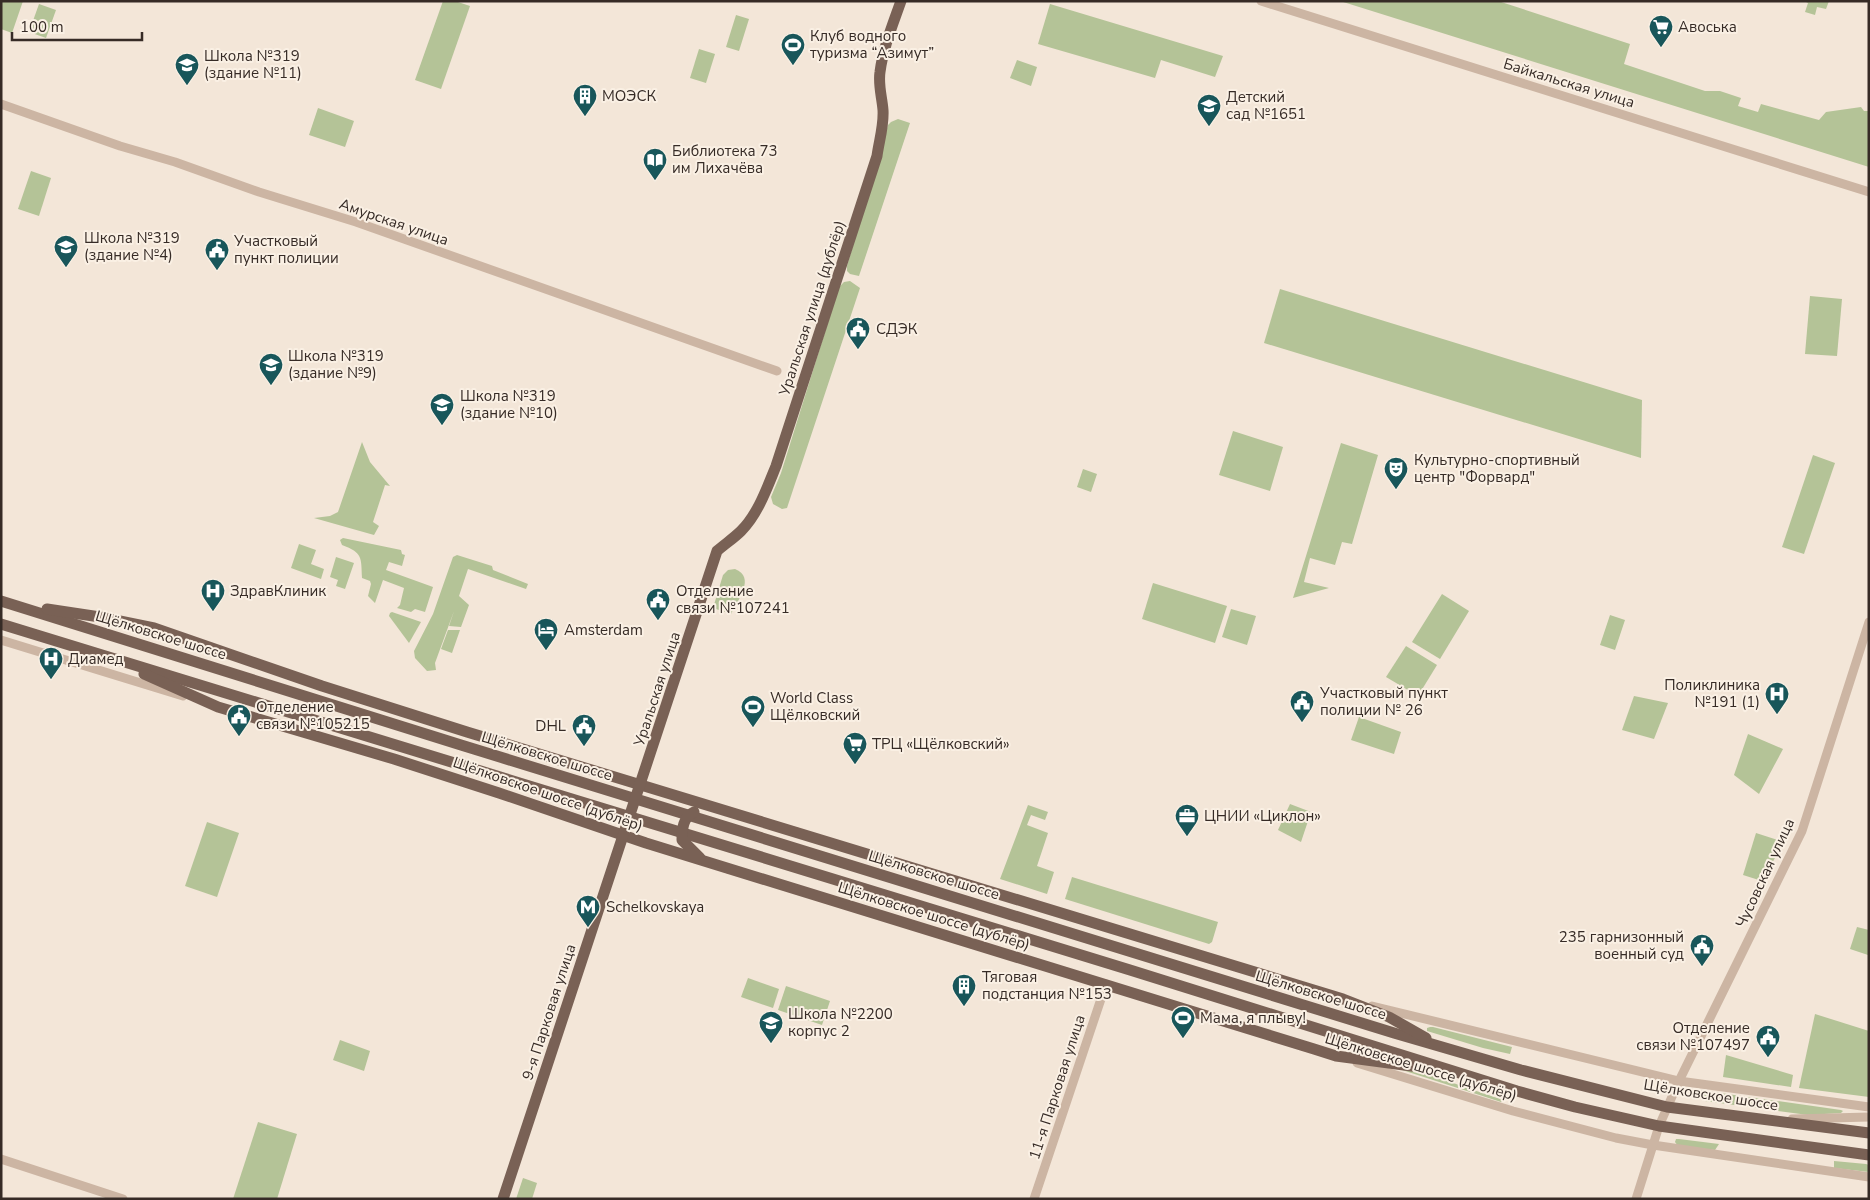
<svg xmlns="http://www.w3.org/2000/svg" width="1870" height="1200" viewBox="0 0 1870 1200" font-family="'Nunito Sans',sans-serif">
<style>
.green{fill:#b4c397}
.lines{fill:none;stroke-linecap:round;stroke-linejoin:round}
.minor{stroke:#ccb5a3;stroke-width:9}
.major{stroke:#796155;stroke-width:11}
.labels{text-anchor:middle;stroke-width:4;stroke-linejoin:round;paint-order:stroke}
.poi-label{font-size:15px;fill:#362b26;stroke:#faf0e4;text-anchor:start}
.street-label{font-size:15px;fill:#362b26;stroke:#faf0e4}
</style>
<rect width="100%" height="100%" fill="#f3e6d8"/>
<g class="green">
<polygon points="2,1 23,1 12,33 1,29"/>
<polygon points="443,1 455,1 470,6 441,89 415,80"/>
<polygon points="1340,1 1498,1 1630,44 1624,64 1705,91 1720,91 1741,98 1738,106 1758,112 1761,104 1819,120 1826,112 1861,107 1864,111 1869,111 1869,167"/>
<polygon points="1804,1 1829,1 1826,9 1817,7 1815,15 1805,12 1808,3"/>
<polygon points="39,4 56,10 46,38 29,32"/>
<polygon points="1050,4 1223,56 1215,77 1161,60 1155,78 1038,44"/>
<polygon points="736,15 749,19 739,51 726,47"/>
<polygon points="699,49 715,54 706,83 690,78"/>
<polygon points="1017,60 1037,67 1031,86 1010,78"/>
<polygon points="318,108 354,121 345,147 309,135"/>
<polygon points="898,119 910,123 859,276 850,274 847,271 847,266 888,125 891,122"/>
<polygon points="31,171 51,178 39,216 18,209"/>
<polygon points="850,281 860,288 787,508 782,509 773,504 771,497 781,473 839,287 844,282"/>
<polygon points="1280,289 1642,400 1641,458 1264,343"/>
<polygon points="1810,296 1842,299 1837,356 1805,354"/>
<polygon points="1233,431 1283,447 1270,491 1219,475"/>
<polygon points="362,442 370,462 390,486 385,485 373,522 379,526 374,535 314,518 330,516 338,512"/>
<polygon points="1341,443 1378,455 1352,544 1342,542 1335,565 1310,558 1304,582 1329,588 1293,598"/>
<polygon points="1813,455 1835,463 1804,554 1782,547"/>
<polygon points="1083,469 1097,474 1091,492 1077,487"/>
<path d="M343,538L401,550L402,554L405,555L402,566L389,562L386,570L433,587L425,612L415,609L411,612L397,608L400,605L404,588L383,580L375,603L368,596L371,584L370,581L362,578C361,557 363,553 342,545L340,540Z"/>
<polygon points="299,544 316,550 311,564 324,569 321,579 291,568"/>
<polygon points="457,555 492,566 493,570 528,584 526,589 468,569 459,596 469,605 461,627 449,626 454,611 435,663 436,670 427,671 415,658 414,651 433,614 453,557"/>
<polygon points="336,557 354,563 345,589 336,586 338,580 330,577"/>
<path d="M735,569C756,577 738,600 731,614L713,608L723,575L728,570Z"/>
<polygon points="1153,583 1227,606 1215,643 1142,619"/>
<polygon points="1442,594 1469,611 1440,659 1412,642"/>
<polygon points="1231,609 1256,616 1247,645 1222,637"/>
<polygon points="392,612 421,622 409,643 389,616 390,613"/>
<polygon points="1610,615 1625,620 1615,650 1600,645"/>
<polygon points="448,630 460,630 452,653 441,649"/>
<polygon points="1406,646 1437,665 1418,696 1386,677"/>
<polygon points="1634,696 1668,703 1654,739 1622,730"/>
<polygon points="1359,717 1401,732 1394,754 1351,740"/>
<polygon points="1748,734 1783,749 1759,794 1734,775"/>
<polygon points="1290,804 1311,812 1301,842 1278,830"/>
<polygon points="1028,805 1048,812 1045,820 1031,815 1027,825 1048,833 1037,866 1054,872 1047,894 1000,879"/>
<polygon points="207,822 239,833 217,897 185,886"/>
<polygon points="1756,833 1784,842 1762,881 1743,875"/>
<polygon points="1072,877 1218,922 1212,942 1209,944 1065,899"/>
<polygon points="1857,927 1869,930 1868,955 1850,949"/>
<polygon points="748,978 779,989 773,1008 741,997"/>
<polygon points="786,986 830,1001 822,1025 778,1010"/>
<polygon points="1815,1014 1869,1031 1869,1097 1799,1088"/>
<polygon points="1430,1027 1433,1027 1512,1047 1510,1054 1483,1048 1427,1031 1427,1028"/>
<polygon points="340,1040 370,1051 364,1071 333,1060"/>
<polygon points="1726,1055 1793,1075 1791,1087 1723,1077"/>
<polygon points="1396,1068 1412,1069 1503,1100 1501,1102"/>
<polygon points="1692,1089 1841,1110 1843,1111 1841,1113 1808,1115 1705,1101 1690,1093 1689,1090"/>
<polygon points="258,1122 297,1134 277,1199 233,1199"/>
<polygon points="1676,1139 1679,1139 1719,1144 1715,1150 1678,1146 1675,1142"/>
<polygon points="1834,1161 1866,1164 1869,1165 1869,1172 1834,1168"/>
<polygon points="523,1178 537,1183 532,1199 516,1199"/>
</g>
<g class="lines">
<g class="minor">
<polyline points="1261,1 1869,192"/>
<polyline points="1,104 120,146 175,162 259,192 356,222 777,371"/>
<polyline points="1,640 183,696"/>
<polyline points="1372,1006 1679,1081 1869,1107"/>
<polyline points="1357,1063 1513,1111 1616,1138 1653,1145 1869,1177"/>
<polyline points="1792,1119 1869,1117"/>
<polyline points="1,1159 123,1199"/>
<polyline points="1034,1199 1106,984"/>
<polyline points="1636,1199 1659,1126 1679,1081 1802,831 1869,622"/>
</g>
<g class="major">
<polyline points="1,601 461,745 1394,1033 1521,1070 1667,1107 1869,1133"/>
<polyline points="47,609 100,617 154,628 322,686 467,732 1343,999 1389,1017 1426,1038"/>
<polyline points="1,624 1130,970 1517,1091 1575,1107 1659,1126 1869,1155"/>
<polyline points="144,674 218,707 394,759 499,793 646,843 1314,1049 1336,1056 1419,1067"/>
<path d="M694,812C683,817 682,829 682,840L700,858"/>
<path d="M503,1199L717,551C725,544 734,538 741,531C758,514 767,488 776,466L877,156C879,141 884,126 883,110C882,97 878,85 880,72C883,48 893,24 901,1"/>
</g>
</g>
<defs>
<symbol id="supermarket-pin" viewBox="-11 -11 22 30"><path d="M0 17L-7.5 6A9.5 9.5 0 1 1 7.5 6Z" fill="#18565a" stroke="#faf0e4"/><path d="M-6-5.5h2.5l.6 2H6L4.5 2H-2.5L-4.4-4H-6ZM-1.5 3.2a1.3 1.3 0 1 0 .1 0ZM3 3.2a1.3 1.3 0 1 0 .1 0Z" fill="#fff"/></symbol>
<symbol id="stadium-pin" viewBox="-11 -11 22 30"><path d="M0 17L-7.5 6A9.5 9.5 0 1 1 7.5 6Z" fill="#18565a" stroke="#faf0e4"/><path d="M0-5a6.5 5 0 1 0 0 10a6.5 5 0 1 0 0-10ZM-3.5-1.8h7v3.6h-7Z" fill="#fff"/></symbol>
<symbol id="school-pin" viewBox="-11 -11 22 30"><path d="M0 17L-7.5 6A9.5 9.5 0 1 1 7.5 6Z" fill="#18565a" stroke="#faf0e4"/><path d="M0-5L7-2L0 1L-7-2ZM-4 1L0 2.5L4 1V4Q0 6-4 4Z" fill="#fff"/></symbol>
<symbol id="building-pin" viewBox="-11 -11 22 30"><path d="M0 17L-7.5 6A9.5 9.5 0 1 1 7.5 6Z" fill="#18565a" stroke="#faf0e4"/><path d="M-4-6H4V6H1V3H-1V6H-4ZM-2.5-4.3h1.7v1.8h-1.7ZM.8-4.3h1.7v1.8H.8ZM-2.5-1h1.7V.8h-1.7ZM.8-1h1.7V.8H.8Z" fill="#fff"/></symbol>
<symbol id="library-pin" viewBox="-11 -11 22 30"><path d="M0 17L-7.5 6A9.5 9.5 0 1 1 7.5 6Z" fill="#18565a" stroke="#faf0e4"/><path d="M-6-4Q-3-5.5-.7-3.5V5Q-3 3-6 4ZM6-4Q3-5.5 .7-3.5V5Q3 3 6 4Z" fill="#fff"/></symbol>
<symbol id="civic-pin" viewBox="-11 -11 22 30"><path d="M0 17L-7.5 6A9.5 9.5 0 1 1 7.5 6Z" fill="#18565a" stroke="#faf0e4"/><path d="M-.6-6.5H3V-4.5H.6V-3L4-1V1h2V6H-6V1h2V-1L-.6-3ZM-1.2 2.5V6h2.4V2.5Z" fill="#fff"/></symbol>
<symbol id="theatre-pin" viewBox="-11 -11 22 30"><path d="M0 17L-7.5 6A9.5 9.5 0 1 1 7.5 6Z" fill="#18565a" stroke="#faf0e4"/><path d="M-5-5.5Q0-4 5-5.5V0Q5 5 0 6Q-5 5-5 0ZM-3.3-2.5H-1v1.5H-3.3ZM1-2.5H3.3v1.5H1ZM-2.8 1Q0 5.5 2.8 1Z" fill="#fff"/></symbol>
<symbol id="hospital-pin" viewBox="-11 -11 22 30"><path d="M0 17L-7.5 6A9.5 9.5 0 1 1 7.5 6Z" fill="#18565a" stroke="#faf0e4"/><path d="M-5-5h3v3.5h4V-5h3V5h-3V1.5h-4V5h-3Z" fill="#fff"/></symbol>
<symbol id="hotel-pin" viewBox="-11 -11 22 30"><path d="M0 17L-7.5 6A9.5 9.5 0 1 1 7.5 6Z" fill="#18565a" stroke="#faf0e4"/><path d="M-6-4.5h1.5V1H6V5H4.5V3h-9V5H-6ZM-4 0a1.8 1.8 0 1 1 3.6 0ZM.5 0V-2.5h3Q6-2.5 6 0Z" fill="#fff"/></symbol>
<symbol id="office-pin" viewBox="-11 -11 22 30"><path d="M0 17L-7.5 6A9.5 9.5 0 1 1 7.5 6Z" fill="#18565a" stroke="#faf0e4"/><path d="M-6-3h4V-5.5h4V-3h4V5H-6ZM-1-4.5V-3h2v-1.5ZM-6 0V1H6V0Z" fill="#fff"/></symbol>
<symbol id="metro-pin" viewBox="-11 -11 22 30"><path d="M0 17L-7.5 6A9.5 9.5 0 1 1 7.5 6Z" fill="#18565a" stroke="#faf0e4"/><path d="M-5.5 5V-5H-3L0 0L3-5H5.5V5H3V-.5L0 4L-3-.5V5Z" fill="#fff"/></symbol>
</defs>
<g fill-rule="evenodd">
<use href="#supermarket-pin" x="1647" y="13" width="28" height="38"/>
<use href="#stadium-pin" x="779" y="31" width="28" height="38"/>
<use href="#school-pin" x="173" y="51" width="28" height="38"/>
<use href="#building-pin" x="571" y="82" width="28" height="38"/>
<use href="#school-pin" x="1195" y="92" width="28" height="38"/>
<use href="#library-pin" x="641" y="146" width="28" height="38"/>
<use href="#school-pin" x="52" y="233" width="28" height="38"/>
<use href="#civic-pin" x="203" y="236" width="28" height="38"/>
<use href="#civic-pin" x="844" y="315" width="28" height="38"/>
<use href="#school-pin" x="257" y="351" width="28" height="38"/>
<use href="#school-pin" x="428" y="391" width="28" height="38"/>
<use href="#theatre-pin" x="1382" y="455" width="28" height="38"/>
<use href="#hospital-pin" x="199" y="577" width="28" height="38"/>
<use href="#civic-pin" x="644" y="586" width="28" height="38"/>
<use href="#hotel-pin" x="532" y="616" width="28" height="38"/>
<use href="#hospital-pin" x="37" y="645" width="28" height="38"/>
<use href="#hospital-pin" x="1763" y="680" width="28" height="38"/>
<use href="#civic-pin" x="1288" y="688" width="28" height="38"/>
<use href="#stadium-pin" x="739" y="693" width="28" height="38"/>
<use href="#civic-pin" x="225" y="702" width="28" height="38"/>
<use href="#civic-pin" x="570" y="712" width="28" height="38"/>
<use href="#supermarket-pin" x="841" y="730" width="28" height="38"/>
<use href="#office-pin" x="1173" y="802" width="28" height="38"/>
<use href="#metro-pin" x="574" y="893" width="28" height="38"/>
<use href="#civic-pin" x="1688" y="932" width="28" height="38"/>
<use href="#building-pin" x="950" y="972" width="28" height="38"/>
<use href="#stadium-pin" x="1169" y="1004" width="28" height="38"/>
<use href="#school-pin" x="757" y="1009" width="28" height="38"/>
<use href="#civic-pin" x="1754" y="1023" width="28" height="38"/>
</g>
<g class="labels">
<g class="poi-label">
<text x="1678" y="32">Авоська</text>
<text x="810" y="41">Клуб водного<tspan x="810" dy="17">туризма “Азимут”</tspan></text>
<text x="204" y="61">Школа №319<tspan x="204" dy="17">(здание №11)</tspan></text>
<text x="602" y="101">МОЭСК</text>
<text x="1226" y="102">Детский<tspan x="1226" dy="17">сад №1651</tspan></text>
<text x="672" y="156">Библиотека 73<tspan x="672" dy="17">им Лихачёва</tspan></text>
<text x="84" y="243">Школа №319<tspan x="84" dy="17">(здание №4)</tspan></text>
<text x="234" y="246">Участковый<tspan x="234" dy="17">пункт полиции</tspan></text>
<text x="876" y="334">СДЭК</text>
<text x="288" y="361">Школа №319<tspan x="288" dy="17">(здание №9)</tspan></text>
<text x="460" y="401">Школа №319<tspan x="460" dy="17">(здание №10)</tspan></text>
<text x="1414" y="465">Культурно-спортивный<tspan x="1414" dy="17">центр "Форвард"</tspan></text>
<text x="230" y="596">ЗдравКлиник</text>
<text x="676" y="596">Отделение<tspan x="676" dy="17">связи №107241</tspan></text>
<text x="564" y="635">Amsterdam</text>
<text x="68" y="664">Диамед</text>
<text x="1760" y="690" text-anchor="end">Поликлиника<tspan x="1760" dy="17">№191 (1)</tspan></text>
<text x="1320" y="698">Участковый пункт<tspan x="1320" dy="17">полиции № 26</tspan></text>
<text x="770" y="703">World Class<tspan x="770" dy="17">Щёлковский</tspan></text>
<text x="256" y="712">Отделение<tspan x="256" dy="17">связи №105215</tspan></text>
<text x="566" y="731" text-anchor="end">DHL</text>
<text x="872" y="749">ТРЦ «Щёлковский»</text>
<text x="1204" y="821">ЦНИИ «Циклон»</text>
<text x="606" y="912">Schelkovskaya</text>
<text x="1684" y="942" text-anchor="end">235 гарнизонный<tspan x="1684" dy="17">военный суд</tspan></text>
<text x="982" y="982">Тяговая<tspan x="982" dy="17">подстанция №153</tspan></text>
<text x="788" y="1019">Школа №2200<tspan x="788" dy="17">корпус 2</tspan></text>
<text x="1200" y="1023">Мама, я плыву!</text>
<text x="1750" y="1033" text-anchor="end">Отделение<tspan x="1750" dy="17">связи №107497</tspan></text>
</g>
<g class="street-label">
<text transform="translate(1569 83) rotate(17)" y="5">Байкальская улица</text>
<text transform="translate(394 222) rotate(19)" y="5">Амурская улица</text>
<text transform="translate(812 308) rotate(-72)" y="5">Уральская улица (дублёр)</text>
<text transform="translate(161 635) rotate(17)" y="5">Щёлковское шоссе</text>
<text transform="translate(657 689) rotate(-72)" y="5">Уральская улица</text>
<text transform="translate(547 756) rotate(17)" y="5">Щёлковское шоссе</text>
<text transform="translate(548 794) rotate(19)" y="5">Щёлковское шоссе (дублёр)</text>
<text transform="translate(1765 873) rotate(-65)" y="5">Чусовская улица</text>
<text transform="translate(934 875) rotate(17)" y="5">Щёлковское шоссе</text>
<text transform="translate(934 916) rotate(17)" y="5">Щёлковское шоссе (дублёр)</text>
<text transform="translate(1321 995) rotate(17)" y="5">Щёлковское шоссе</text>
<text transform="translate(549 1012) rotate(-72)" y="5">9-я Парковая улица</text>
<text transform="translate(1421 1067) rotate(17)" y="5">Щёлковское шоссе (дублёр)</text>
<text transform="translate(1057 1087) rotate(-72)" y="5">11-я Парковая улица</text>
<text transform="translate(1711 1095) rotate(9)" y="5">Щёлковское шоссе</text>
</g>
</g>
<rect width="1870" height="1200" fill="none" stroke="#362b26" stroke-width="5"/>
<path d="M12 32v8h130v-8" fill="none" stroke="#362b26" stroke-width="2.5"/>
<text x="20" y="32" font-size="15" fill="#362b26" stroke="#faf0e4" stroke-width="4" paint-order="stroke">100 m</text>
</svg>
